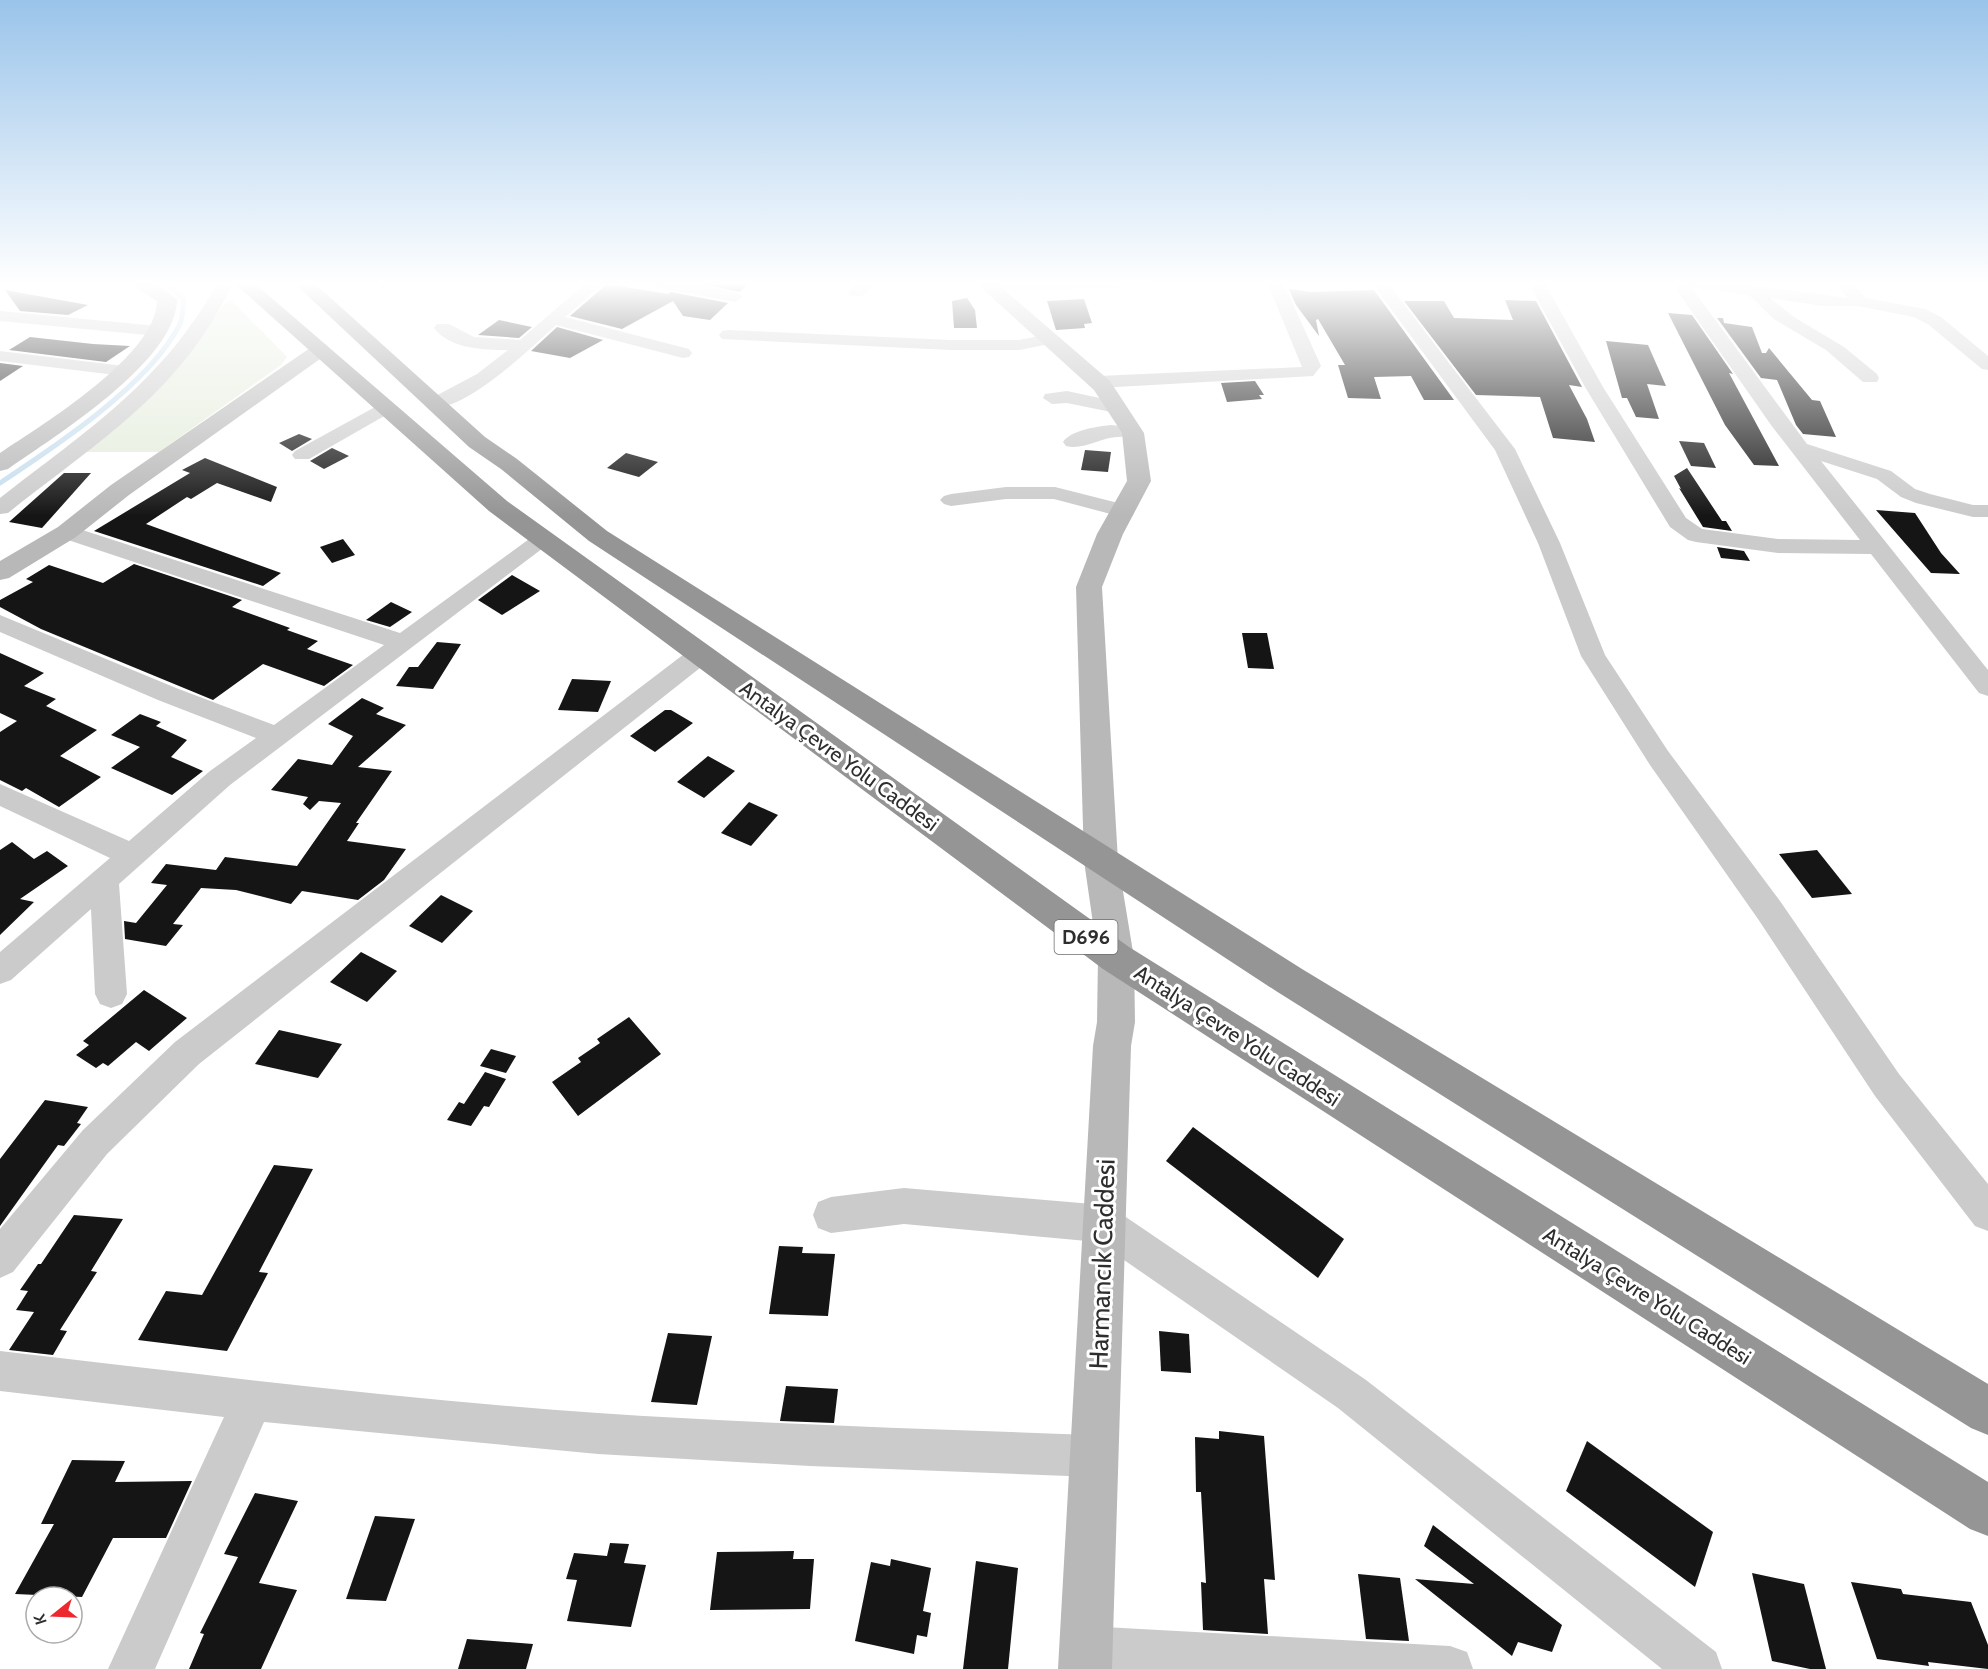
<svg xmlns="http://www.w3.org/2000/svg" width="1988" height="1669" viewBox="0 0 1988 1669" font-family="Cabin,sans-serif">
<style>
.green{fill:#e4ecdb}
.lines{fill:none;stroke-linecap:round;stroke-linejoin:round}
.stream{stroke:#c6dded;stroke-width:5}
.building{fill:#151515}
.street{fill:#cbcbcb;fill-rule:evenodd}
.secondary{fill:#b8b8b8;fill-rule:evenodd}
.highway{fill:#959595;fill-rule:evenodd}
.labels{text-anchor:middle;stroke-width:6;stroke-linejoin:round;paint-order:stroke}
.shield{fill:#fff;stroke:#6d6d6d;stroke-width:1.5}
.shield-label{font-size:20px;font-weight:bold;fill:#2e2e2e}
.street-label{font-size:21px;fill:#2e2e2e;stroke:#fff}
.near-street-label{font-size:26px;fill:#2e2e2e;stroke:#fff}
</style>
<rect width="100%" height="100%" fill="#fff"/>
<polygon class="green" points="231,300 287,357 281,365 159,452 74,452 198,339 226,302"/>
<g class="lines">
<path class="stream" d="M0,483C56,446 148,385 179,326C183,319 183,307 184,299L164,282"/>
</g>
<g class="building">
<polygon points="692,282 750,282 740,292"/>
<polygon points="607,284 668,294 671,292 728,303 710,320 683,316 673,301 622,329 570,316"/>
<polygon points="1289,289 1311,292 1374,290 1454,400 1424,400 1411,376 1374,377 1381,399 1348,398 1338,365 1345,365 1318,319 1316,320 1319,336 1296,305"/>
<polygon points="5,290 88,305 68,315 20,311"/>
<polygon points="967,298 975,310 977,328 954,328 952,301"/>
<polygon points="1084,299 1092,323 1084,324 1085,328 1056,330 1047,301"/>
<polygon points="1505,300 1536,301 1582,387 1569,385 1587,419 1595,442 1553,438 1540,397 1476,395 1404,301 1444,301 1454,318 1513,320"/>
<polygon points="1668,313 1692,315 1733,374 1729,373 1779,466 1754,465 1725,425"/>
<polygon points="1717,318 1723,318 1724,323 1752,327 1762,353 1766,353 1769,348 1812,400 1820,401 1836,437 1803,434 1796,425 1777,380 1761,378"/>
<polygon points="499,320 532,327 519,338 478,335"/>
<polygon points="557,327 603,340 570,358 531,351"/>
<polygon points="30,337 93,344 130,346 106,362 9,350"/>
<polygon points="1606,341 1648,345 1666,386 1647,384 1659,419 1636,417 1627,398 1622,398"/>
<polygon points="0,363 23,366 0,381"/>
<polygon points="1255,381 1264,395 1259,395 1262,399 1227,402 1221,383"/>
<polygon points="299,434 312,439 292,451 279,443"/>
<polygon points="1679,441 1704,443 1716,468 1691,466"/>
<polygon points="332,448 349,456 324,469 310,461"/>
<polygon points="1085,450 1111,452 1108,472 1081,470"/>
<polygon points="626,453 658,462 639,477 607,468"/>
<polygon points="205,458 277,487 271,502 217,483 191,499 187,497 146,524 281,573 263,586 94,531 190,473 182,470"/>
<polygon points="1687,468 1722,521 1726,521 1732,531 1703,527 1679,488 1681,489 1674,476"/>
<polygon points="64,473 91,473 42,528 9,522"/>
<polygon points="1876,510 1915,513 1941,553 1960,574 1931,573"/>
<polygon points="343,539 355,555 332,563 320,547"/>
<polygon points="1717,547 1744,551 1750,561 1721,558"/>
<polygon points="134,564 242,600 232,607 290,628 287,630 318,641 307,649 353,665 324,686 263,664 213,700 41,629 0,607 0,600 33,582 26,579 49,565 103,583"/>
<polygon points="512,575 540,591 502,615 478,600"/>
<polygon points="391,602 412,612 390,627 366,620"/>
<polygon points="1242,633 1267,633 1274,669 1248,668"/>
<polygon points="437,642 461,644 433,689 396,686 409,667 418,667"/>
<polygon points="0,653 44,673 24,686 56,699 46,706 97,730 60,756 101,777 59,807 26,788 22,791 0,780 0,732 17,721 0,713"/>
<polygon points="572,679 611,681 598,712 558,710"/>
<polygon points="362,698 384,708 376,714 406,725 358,767 392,771 356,823 359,823 347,841 406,849 384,880 358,900 302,891 291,904 236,890 201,888 173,924 183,925 166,946 125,939 124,921 136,923 167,885 151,883 166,864 216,870 225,857 297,866 341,803 319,801 310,810 303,804 308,797 271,790 298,759 332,765 353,736 328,724"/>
<polygon points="665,710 671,710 693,723 655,752 630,736"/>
<polygon points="140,714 161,722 156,726 187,740 171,757 203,771 172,795 111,768 140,747 111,735"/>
<polygon points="708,756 735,771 704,798 677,782"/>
<polygon points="749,802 778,815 751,846 721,833"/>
<polygon points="12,842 34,859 47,851 68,866 20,899 34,902 0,935 0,850"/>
<polygon points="1817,850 1852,894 1812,898 1779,854"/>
<polygon points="441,895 473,911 442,943 409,926"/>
<polygon points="361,952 397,971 367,1002 330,982"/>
<polygon points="144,990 187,1018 149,1051 136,1042 108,1066 103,1063 96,1068 76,1055 89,1045 83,1041"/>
<polygon points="629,1017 661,1054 578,1116 552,1082 581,1062 578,1058 600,1043 597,1039"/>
<polygon points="279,1030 342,1044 318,1078 255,1064"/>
<polygon points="491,1049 516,1056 506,1073 480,1066"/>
<polygon points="485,1072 506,1079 489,1107 484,1106 471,1126 447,1120 459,1102 464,1104"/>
<polygon points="45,1100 88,1107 77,1123 81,1124 64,1146 58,1145 0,1226 0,1159"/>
<polygon points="1193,1127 1344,1239 1318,1278 1166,1161"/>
<polygon points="274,1165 313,1169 259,1272 268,1273 227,1351 138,1340 166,1291 202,1295"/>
<polygon points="74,1215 123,1219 91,1271 97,1272 60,1330 67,1331 53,1355 9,1350 34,1312 16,1310 28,1291 20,1290 38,1264 41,1264"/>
<polygon points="779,1246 803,1247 802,1253 835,1254 828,1316 769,1314"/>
<polygon points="1159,1331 1189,1334 1191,1373 1161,1371"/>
<polygon points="668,1333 712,1336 697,1405 651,1402"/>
<polygon points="786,1386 838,1389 834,1423 780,1421"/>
<polygon points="1219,1431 1264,1436 1275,1580 1264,1579 1268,1634 1203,1630 1201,1582 1206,1583 1201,1492 1196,1492 1195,1437 1219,1439"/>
<polygon points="1587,1441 1713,1532 1695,1587 1566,1491"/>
<polygon points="72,1460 125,1461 115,1482 192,1481 166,1538 113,1538 82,1597 15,1594 54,1524 41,1524"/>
<polygon points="255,1493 298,1501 259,1583 297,1590 261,1669 189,1669 204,1634 200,1633 238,1557 224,1554"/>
<polygon points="375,1516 415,1519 386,1601 346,1599"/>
<polygon points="1433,1525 1562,1625 1552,1652 1518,1642 1512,1656 1415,1579 1474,1584 1424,1546"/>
<polygon points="610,1543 629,1544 624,1563 646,1565 631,1627 567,1621 577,1580 566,1579 574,1553 607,1556"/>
<polygon points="794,1551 793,1559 814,1559 810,1609 710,1610 717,1552"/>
<polygon points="891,1559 931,1568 923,1611 931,1613 927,1637 917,1635 914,1654 855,1641 871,1562 890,1566"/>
<polygon points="976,1561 1018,1568 1008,1669 963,1669"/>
<polygon points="1752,1573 1804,1584 1826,1669 1810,1669 1772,1661"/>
<polygon points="1358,1574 1400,1578 1409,1641 1366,1639"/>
<polygon points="1851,1582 1901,1589 1903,1594 1971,1602 1988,1645 1988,1669 1928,1662 1929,1666 1877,1659"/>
<polygon points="467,1639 533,1644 526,1669 458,1669"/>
</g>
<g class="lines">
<g class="street">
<path d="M218,282H234C221,307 208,330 191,352C142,417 70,463 8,513L0,514V498C87,430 163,382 218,282Z"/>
<polygon points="372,282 391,282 391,283 383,288"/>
<path d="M587,282H605L565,317L689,349L692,353L689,357L683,358L556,325C533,346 462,415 430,407L428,403L430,399L477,374L508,350C484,350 450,349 434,328L437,324H449L474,337L520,340Z"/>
<path d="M649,282C667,282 733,285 743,297L735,302L657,287Z"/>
<polygon points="860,282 879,282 862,296 850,296 848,292"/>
<polygon points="981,282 1158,282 1150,287 987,290 981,288 979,285"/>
<polygon points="1267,282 1283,282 1321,366 1313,376 1098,388 1089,382 1098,376 1302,367"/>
<polygon points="1371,282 1387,282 1515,449 1560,543 1605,655 1668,751 1780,901 1899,1074 1988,1184 1988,1231 1975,1226 1875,1096 1758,919 1650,765 1581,656 1538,543 1495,450"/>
<polygon points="1528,282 1544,282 1603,387 1686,518 1702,529 1778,539 1860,540 1771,425 1671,282 1725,282 1848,298 1834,282 1852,282 1866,298 1925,309 1941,317 1988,356 1988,370 1982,369 1929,325 1914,317 1858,306 1823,306 1770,298 1794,317 1844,347 1877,374 1879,378 1877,382 1863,382 1826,350 1774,319 1749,295 1691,287 1807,444 1891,471 1915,489 1930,494 1973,505 1988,505 1988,517 1973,517 1916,503 1901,497 1877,479 1821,461 1988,670 1988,696 1979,693 1871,554 1778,553 1696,542 1688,540 1670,527 1585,387"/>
<polygon points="0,311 158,326 167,331 158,336 0,321"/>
<polygon points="728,330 951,340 1019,340 1049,334 1058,339 1055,343 1019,350 951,350 722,339 719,335 722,331"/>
<polygon points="0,351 124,366 133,371 124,376 0,361"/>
<polygon points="1067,391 1123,403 1126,407 1116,413 1067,403 1052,404 1043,398 1045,394"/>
<polygon points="386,401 396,407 393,411 309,459 295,459 292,455 295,451"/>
<path d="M1110,425L1133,427L1143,433C1138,440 1133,439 1126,437C1104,434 1085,451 1066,446L1063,442C1071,430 1096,427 1110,425Z"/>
<polygon points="1006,487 1055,487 1130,506 1133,511 1130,516 1122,517 1054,499 1006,499 951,506 944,504 940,500 944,496 951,494"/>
<polygon points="67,525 400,633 536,534 552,534 555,539 230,785 119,884 127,994 122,1004 111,1008 100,1004 95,994 91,909 11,980 0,984 0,952 110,858 0,806 0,784 129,841 210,771 256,738 158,700 0,632 0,615 176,688 274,725 384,645 59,537 56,532 59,527"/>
<polygon points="701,646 710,648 713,654 710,660 199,1064 107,1154 13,1272 0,1278 0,1229 83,1130 175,1042 692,648"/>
<polygon points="904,1188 1104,1205 1117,1211 1366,1380 1716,1652 1722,1669 1662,1669 1338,1408 1098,1242 904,1224 831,1233 818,1228 813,1215 818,1202 831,1197"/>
<path d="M0,1351C199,1374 398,1399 598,1413C763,1424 929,1429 1094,1435L1109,1441L1115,1456L1109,1471L1094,1477L810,1466L598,1454L264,1422L155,1669H108L224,1417L0,1391Z"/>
<polygon points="1086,1626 1450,1646 1467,1652 1473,1669 1078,1669 1070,1665 1063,1649 1070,1633"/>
</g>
<g class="secondary">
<path d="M127,282H154L177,299C177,361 55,436 8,469L0,471V453C43,424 156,356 157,301Z"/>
<polygon points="975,282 995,282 1110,381 1144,433 1151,481 1123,534 1102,587 1118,861 1134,958 1135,1022 1131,1046 1112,1669 1058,1669 1093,1046 1097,1022 1098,958 1084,861 1076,587 1097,534 1127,481 1122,433 1094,390"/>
<polygon points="320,344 327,346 330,350 327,354 129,495 76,537 9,578 0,580 0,561 58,527 111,485 313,346"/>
</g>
<g class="highway">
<polygon points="233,282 253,282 507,501 1129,947 1988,1482 1988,1536 1970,1529 1103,969 489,511"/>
<polygon points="293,282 313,282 485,437 517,459 607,531 1302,969 1988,1384 1988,1435 1971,1428 1276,991 589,541 501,469 469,447"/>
</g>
</g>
<linearGradient id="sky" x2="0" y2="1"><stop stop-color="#9ac4ea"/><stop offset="0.55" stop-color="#fff"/><stop offset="1" stop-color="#fff" stop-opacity="0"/></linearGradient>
<rect width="1988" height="516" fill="url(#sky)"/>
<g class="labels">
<rect class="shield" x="1054.5" y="920" width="63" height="34" rx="4.5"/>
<g class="shield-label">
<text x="1086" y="944">D696</text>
</g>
<g class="street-label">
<text transform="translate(839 756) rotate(36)" y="7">Antalya Çevre Yolu Caddesi</text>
<text transform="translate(1237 1036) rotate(33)" y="7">Antalya Çevre Yolu Caddesi</text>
<text transform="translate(1647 1296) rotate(32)" y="7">Antalya Çevre Yolu Caddesi</text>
</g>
<g class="near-street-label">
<text transform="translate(1102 1264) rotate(-88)" y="9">Harmancık Caddesi</text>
</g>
</g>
<g transform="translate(54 1615) rotate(252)"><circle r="28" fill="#ffffff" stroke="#ababab" stroke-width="1.5"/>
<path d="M0-4.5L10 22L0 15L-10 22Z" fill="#ed282f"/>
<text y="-9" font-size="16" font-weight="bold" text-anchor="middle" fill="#2e2e2e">K</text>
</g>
</svg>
